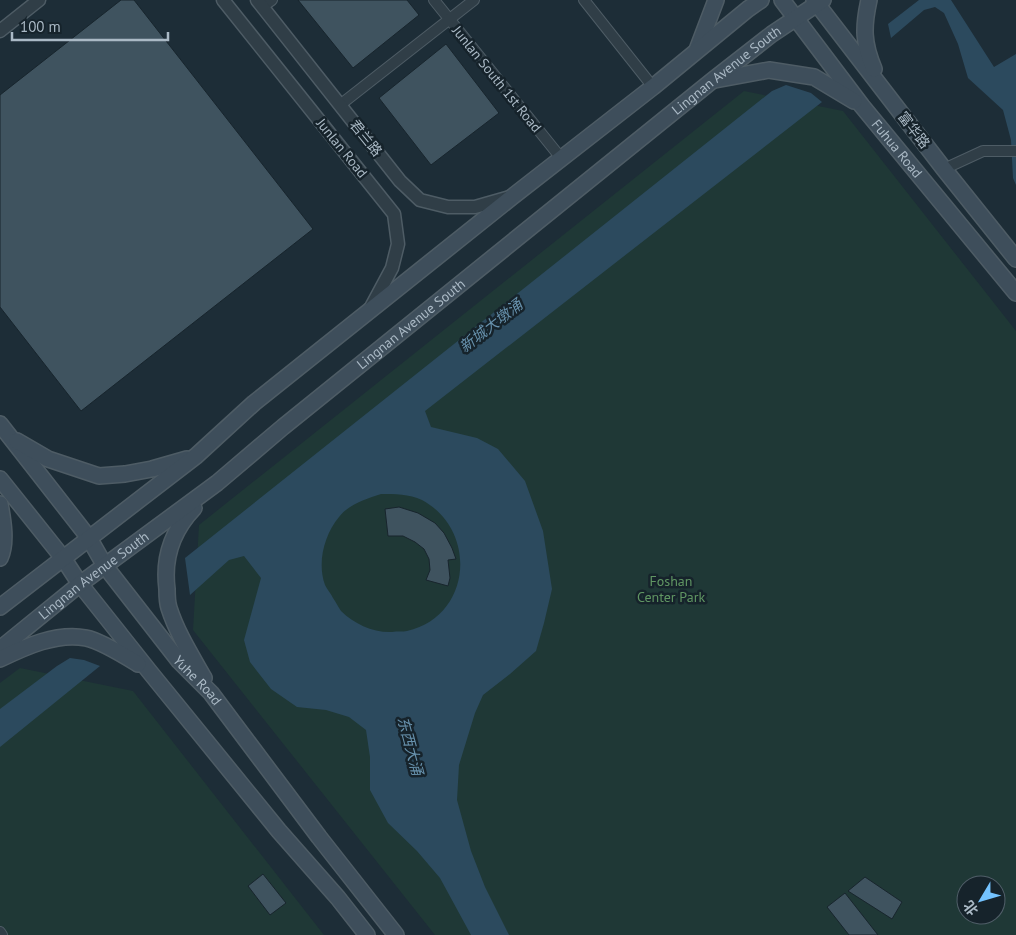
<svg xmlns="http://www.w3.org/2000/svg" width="1016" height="935" viewBox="0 0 1016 935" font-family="'PT Sans','Noto Sans SC',sans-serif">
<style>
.green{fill:#1f3836;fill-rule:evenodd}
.water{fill:#2c4a5e;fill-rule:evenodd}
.building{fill:#3f535f;stroke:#18252d}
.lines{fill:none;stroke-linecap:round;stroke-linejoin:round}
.minor-casing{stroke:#4e5c65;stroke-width:12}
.tertiary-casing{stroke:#4e5c65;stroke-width:15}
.secondary-casing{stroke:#4e5c65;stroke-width:18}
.minor{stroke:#303e47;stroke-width:10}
.tertiary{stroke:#303e47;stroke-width:12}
.secondary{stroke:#3e4e5b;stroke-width:15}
.labels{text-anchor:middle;stroke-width:5;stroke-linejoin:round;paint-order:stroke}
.street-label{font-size:14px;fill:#aab9c5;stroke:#16232b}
.park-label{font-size:14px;fill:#609663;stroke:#16232b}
.water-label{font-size:15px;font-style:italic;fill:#6791ac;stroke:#16232b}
</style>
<rect width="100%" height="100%" fill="#1d2d37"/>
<g class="green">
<path d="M744,91L843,111L1016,331V935H435L193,630L199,525ZM966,885H996V915H966Z"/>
<polygon points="20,668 133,691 324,935 0,935 0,683"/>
</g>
<g class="water">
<polygon points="919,0 951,0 994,67 1016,54 1016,185 1013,178 1011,140 1003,110 968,78 958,44 944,13 935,7 924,10 891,38 888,24"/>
<path d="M786,85L811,93L822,102L425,411L431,427L477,438L498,449L525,481L543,531L552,589L544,623L536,651L510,674L483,695L475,713L459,765L457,800L471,851L485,887L509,935H471L440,878L417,851L388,823L370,790V757L366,730L349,717L326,710L297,707L271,689L250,662L244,640L261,578L244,556L229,560L190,595L185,558L772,91ZM381,494C395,494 409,494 422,500C479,531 471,617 407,631C403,632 397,631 392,632C374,633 354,624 341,611C338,607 336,602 333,598C331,594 327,589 325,585C317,563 324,535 339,517C349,504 366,499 381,494Z"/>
<polygon points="70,658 84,660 100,666 0,747 0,709 57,666"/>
</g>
<g class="building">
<polygon points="121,0 134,0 313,229 81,411 0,307 0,95"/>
<polygon points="298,0 407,0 419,15 353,68"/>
<polygon points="446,44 499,113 431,165 379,98"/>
<polygon points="399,507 418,513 435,523 444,533 452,548 456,559 448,560 450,578 448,586 426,580 430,570 429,559 424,549 415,542 403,536 388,536 385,509"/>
<polygon points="263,874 286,903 270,915 248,886"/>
<polygon points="865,877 902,902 892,919 848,891"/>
<polygon points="845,893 878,935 849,935 827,907"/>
</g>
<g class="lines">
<defs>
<g id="minor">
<polyline points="434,0 561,158"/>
<polyline points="584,0 653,87"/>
<polyline points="262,7 272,0"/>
<polyline points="340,105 474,0"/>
<polyline points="944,169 983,151 1016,151"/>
<polyline points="0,932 2,935"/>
</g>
<g id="tertiary">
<polyline points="223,0 394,214 398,244 392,268 370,309"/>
<polyline points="257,0 400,181 420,200 448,207 475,207 510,197"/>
<polyline points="0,31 39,0"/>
</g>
<g id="secondary">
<path id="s1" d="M782,0L862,106L1016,293"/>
<polyline points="814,0 944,169 1016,259"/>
<path d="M869,0C863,27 863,43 874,69"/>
<polyline points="697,50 716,0"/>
<polyline points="715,80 769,70 814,77 854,101"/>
<path id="s2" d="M0,424L89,538L105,566L179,661L211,693L319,837L396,935"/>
<polyline points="17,441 48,459 99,476 125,474 152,469 187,459"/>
<polyline points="0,479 63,558 80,584 149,671 279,831 338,898 367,935"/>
<path d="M0,504C3,520 7,543 0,558"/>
<path d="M194,508C172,531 163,558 167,589C167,595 167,602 169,608C177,633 191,655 204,678"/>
<polyline points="0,607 196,456 254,403 512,197 653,87 748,9 761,0"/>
<path id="s3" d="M0,649L80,584L217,483L283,427L713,80L772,34L823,0"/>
<path d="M0,659C25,647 57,632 86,638C101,641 125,656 138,664"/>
</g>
</defs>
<use href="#minor" class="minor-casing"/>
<use href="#tertiary" class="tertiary-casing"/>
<use href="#secondary" class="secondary-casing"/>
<use href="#minor" class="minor"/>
<use href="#tertiary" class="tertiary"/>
<use href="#secondary" class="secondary"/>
</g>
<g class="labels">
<g class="street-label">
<text dy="5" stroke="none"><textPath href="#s3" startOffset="929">Lingnan Avenue South</textPath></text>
<text transform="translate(497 79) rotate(51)" y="5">Junlan South 1st Road</text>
<text transform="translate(914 130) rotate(52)" y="5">富华路</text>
<text transform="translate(366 138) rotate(51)" y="5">君兰路</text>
<text transform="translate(342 148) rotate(51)" y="5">Junlan Road</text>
<text dy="5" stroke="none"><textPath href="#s1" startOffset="188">Fuhua Road</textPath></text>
<text dy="5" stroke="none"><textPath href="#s3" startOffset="524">Lingnan Avenue South</textPath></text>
<text dy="5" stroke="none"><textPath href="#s3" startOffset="119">Lingnan Avenue South</textPath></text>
<text dy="5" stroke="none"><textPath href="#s2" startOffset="324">Yuhe Road</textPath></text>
</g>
<g class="park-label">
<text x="671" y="586">Foshan<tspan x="671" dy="16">Center Park</tspan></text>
</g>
<g class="water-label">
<text transform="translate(491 326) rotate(-38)" y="5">新城大墩涌</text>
<text transform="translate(410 746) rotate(75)" y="5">东西大涌</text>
</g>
</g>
<g transform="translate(981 900) rotate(232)"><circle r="24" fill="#16232b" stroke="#515f69"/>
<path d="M0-4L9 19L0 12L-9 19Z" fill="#74c3ff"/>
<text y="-8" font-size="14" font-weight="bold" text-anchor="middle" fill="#aab9c5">北</text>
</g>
<path d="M12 32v8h156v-8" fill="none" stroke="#aab9c5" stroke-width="2.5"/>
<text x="20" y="32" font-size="15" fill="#aab9c5" stroke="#16232b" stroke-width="4" paint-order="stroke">100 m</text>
</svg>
